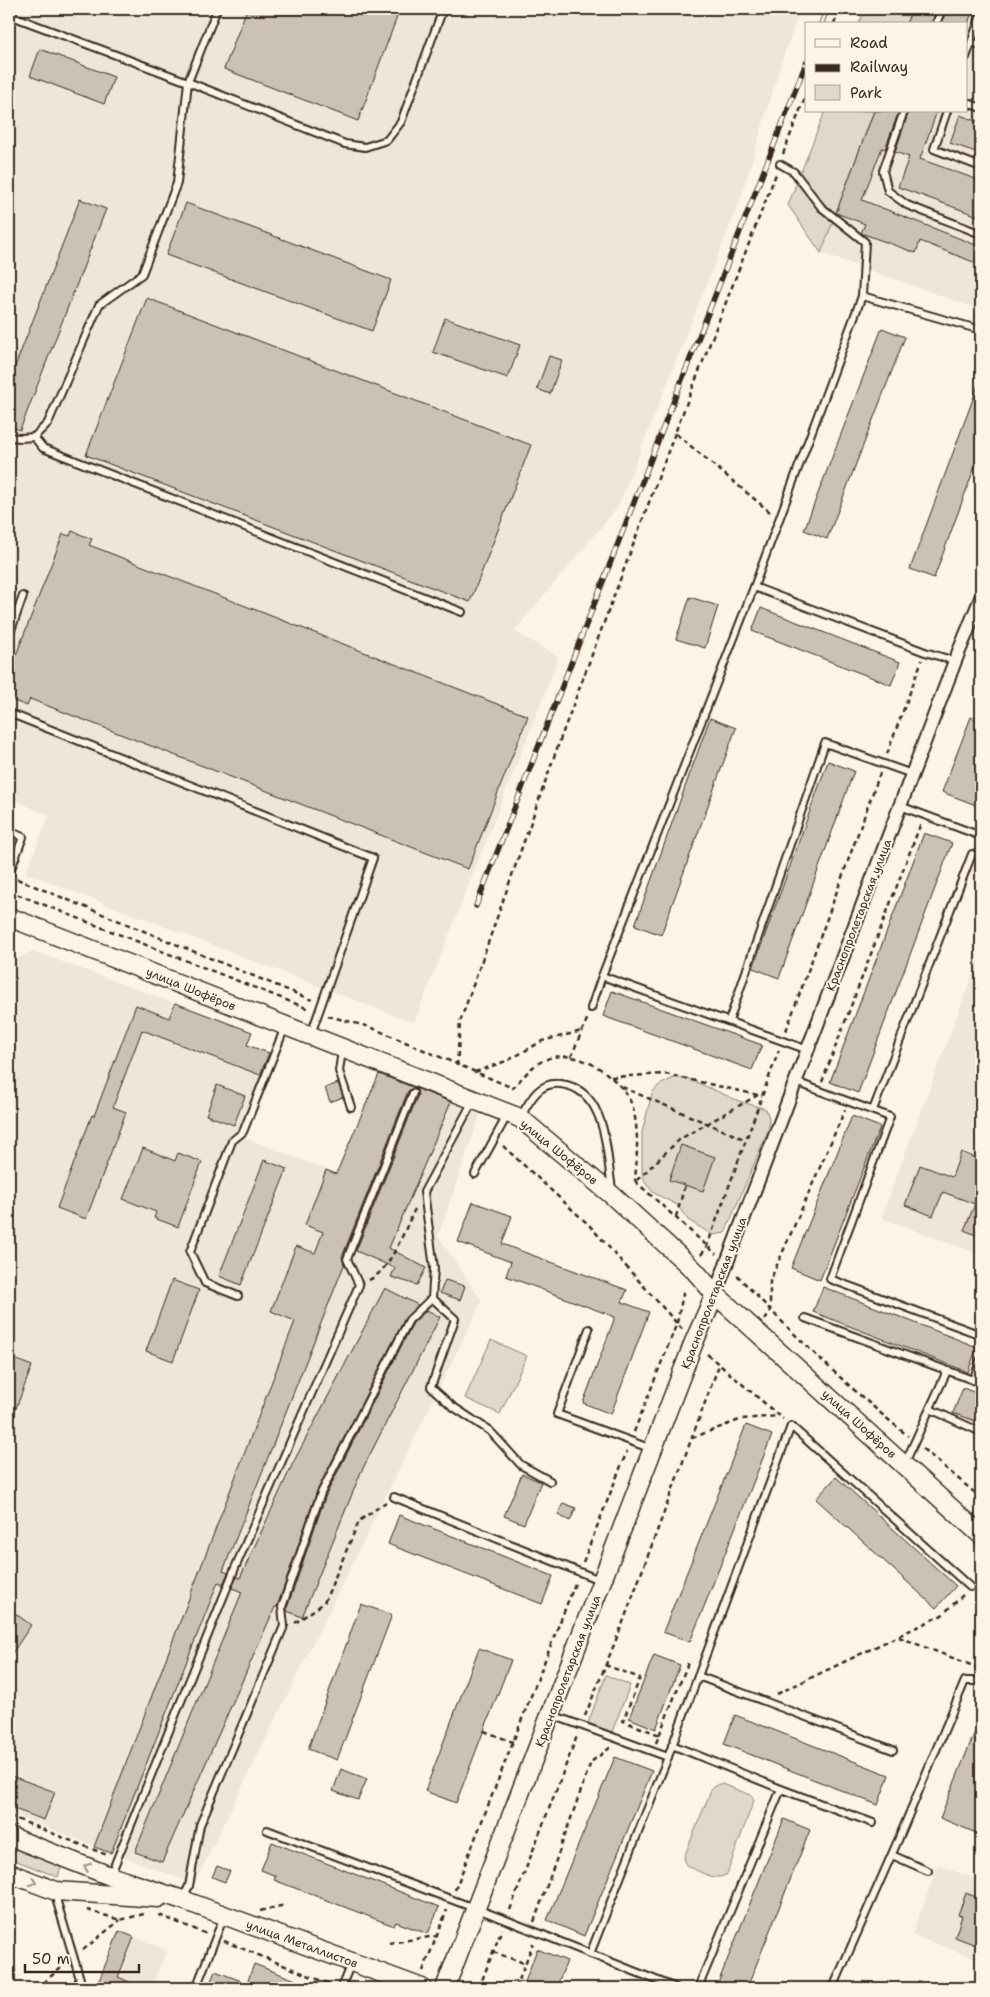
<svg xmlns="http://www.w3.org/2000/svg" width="990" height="1997" viewBox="0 0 990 1997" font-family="'Shantell Sans',sans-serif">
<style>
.built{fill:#eee6d6}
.green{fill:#e0d8c8;stroke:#8e8173}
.building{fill:#ccc2b3;stroke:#3b2a1e}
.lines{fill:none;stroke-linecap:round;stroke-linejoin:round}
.lane-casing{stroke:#3b2a1e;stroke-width:10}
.street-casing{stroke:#3b2a1e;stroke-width:16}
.secondary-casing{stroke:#3b2a1e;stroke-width:21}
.path{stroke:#3b2a1e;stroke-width:2.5;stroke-dasharray:5 4;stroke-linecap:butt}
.lane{stroke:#fcf5e5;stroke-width:6}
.street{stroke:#fcf5e5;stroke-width:12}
.secondary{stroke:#fcf5e5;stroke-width:18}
.rail-casing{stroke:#3b2a1e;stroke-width:5.5}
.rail{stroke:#fcf5e5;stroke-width:4;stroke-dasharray:11;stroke-linecap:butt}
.oneway{stroke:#9c9082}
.labels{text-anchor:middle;stroke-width:4;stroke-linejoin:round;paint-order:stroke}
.street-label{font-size:12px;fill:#3b2a1e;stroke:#fcf5e5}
</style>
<rect width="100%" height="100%" fill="#fcf5e5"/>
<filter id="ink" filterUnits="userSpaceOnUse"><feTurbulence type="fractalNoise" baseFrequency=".02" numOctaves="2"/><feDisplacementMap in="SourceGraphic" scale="10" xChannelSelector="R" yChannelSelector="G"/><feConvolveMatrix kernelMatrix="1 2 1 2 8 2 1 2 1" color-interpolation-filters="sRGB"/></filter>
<g filter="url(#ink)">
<g class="built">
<polygon points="9,9 801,9 783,57 740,200 618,507 514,631 559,657 414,1023 26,873 49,815 9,798"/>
<polygon points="912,9 981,9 981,310 821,253 874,111 966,111 966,24 906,24"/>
<polygon points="33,951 252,1032 248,1045 269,1053 237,1135 336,1173 380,1072 480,1115 438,1236 482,1301 194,1884 9,1813 9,966 11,961"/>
<polygon points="981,952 981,1255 881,1218"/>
<polygon points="938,1865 981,1881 981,1960 912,1935"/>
<polygon points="119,1931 167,1950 151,1988 96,1988"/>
</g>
<g class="green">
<polygon points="865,9 912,9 906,24 859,24"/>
<polygon points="825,111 874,111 821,253 788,205"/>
<polygon points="674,1078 687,1078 739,1101 766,1109 769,1118 769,1128 725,1233 713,1235 688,1220 677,1205 654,1193 646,1184 642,1174 642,1132 652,1093 659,1085"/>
<polygon points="491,1340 527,1356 500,1414 465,1398"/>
<polygon points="606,1675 630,1685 612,1732 588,1723"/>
<path d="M718,1784H722L751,1795L754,1800L727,1874C716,1883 697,1870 686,1865L684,1857L712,1788Z"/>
<polygon points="9,1844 62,1864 58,1877 9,1858"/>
</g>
<g class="building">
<polygon points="247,9 400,9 358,121 224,69"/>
<polygon points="912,9 937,9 931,24 906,24"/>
<polygon points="947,9 973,9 968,24 941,24"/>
<polygon points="40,49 114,77 104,104 30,76"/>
<polygon points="874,111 899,111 885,149 882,148 862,200 981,247 981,265 920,241 916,253 861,233 865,224 836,213"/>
<polygon points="909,111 937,111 920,159 981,181 981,217 898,187 909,157 895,152"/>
<polygon points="960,115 981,123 981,154 950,143"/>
<polygon points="80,199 106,209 20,430 9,426 9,382"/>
<polygon points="186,203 391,280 372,331 166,255"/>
<polygon points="147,298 531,445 470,602 86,455"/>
<polygon points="445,318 520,345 508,378 433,352"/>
<polygon points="882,328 905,337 827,539 804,530"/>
<polygon points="549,356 562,360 550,394 537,389"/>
<polygon points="980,380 981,380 981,450 934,578 910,569"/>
<polygon points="72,531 92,539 89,545 528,716 468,869 30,699 27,706 9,699 9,673 63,534 70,536"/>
<polygon points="690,597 718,606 705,648 676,639"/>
<polygon points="761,608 900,662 891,685 752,631"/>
<polygon points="971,717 981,721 981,807 942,792"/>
<polygon points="710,718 736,728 661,935 635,925"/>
<polygon points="828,761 854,771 779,978 753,968"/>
<polygon points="924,833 952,843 858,1093 830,1082"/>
<polygon points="612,991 762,1045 752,1070 603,1016"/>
<polygon points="175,1003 252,1032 247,1045 269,1053 260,1075 142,1030 113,1107 126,1112 86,1219 57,1208 92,1115 94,1116 136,1005 169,1018"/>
<polygon points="379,1074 451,1102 389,1248 426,1268 417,1285 391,1277 395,1268 356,1251 418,1095 417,1090 413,1088 408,1091 342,1257 344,1265 223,1571 228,1573 223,1584 218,1582 111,1853 94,1847 295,1321 271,1311 296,1246 315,1253 323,1232 305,1225 326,1170 336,1174"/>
<polygon points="338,1083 343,1097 330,1102 325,1088"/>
<polygon points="217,1085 245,1096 234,1125 206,1115"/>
<polygon points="852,1116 880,1127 820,1280 791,1268"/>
<polygon points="681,1145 715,1157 703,1191 669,1180"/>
<polygon points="143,1148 175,1161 178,1153 202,1162 178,1227 154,1218 156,1212 123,1199"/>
<polygon points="961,1152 981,1160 981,1178 977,1188 981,1189 981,1237 964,1230 975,1204 943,1192 933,1216 905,1205 920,1165 952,1177"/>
<polygon points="264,1160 287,1169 241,1285 219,1276"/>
<polygon points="473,1202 512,1216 502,1244 627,1290 622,1302 649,1312 611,1414 583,1403 615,1317 506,1276 511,1262 458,1242"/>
<polygon points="172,1280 199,1290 173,1361 146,1351"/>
<polygon points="445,1280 465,1286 460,1300 440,1293"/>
<polygon points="823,1287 977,1347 968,1372 813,1312"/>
<polygon points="385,1288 418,1305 405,1318 317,1491 277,1607 275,1607 162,1862 135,1852 242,1592 232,1588 237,1577 240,1578 293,1463"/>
<polygon points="427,1310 440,1317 361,1472 302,1617 287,1611 287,1608 326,1495 413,1323"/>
<polygon points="9,1357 32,1366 10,1424 9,1424"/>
<polygon points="963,1388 981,1395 981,1423 953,1413"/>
<polygon points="746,1425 772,1435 690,1642 663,1632"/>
<polygon points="522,1474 541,1482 524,1524 504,1516"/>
<polygon points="836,1477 956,1586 936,1608 816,1499"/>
<polygon points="563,1503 576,1508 570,1521 558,1515"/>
<polygon points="399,1515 553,1576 542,1604 388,1544"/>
<polygon points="361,1604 392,1615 337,1760 308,1749"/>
<polygon points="9,1609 31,1625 9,1658"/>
<polygon points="479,1648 511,1660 456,1803 425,1791"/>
<polygon points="654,1655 680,1665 656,1729 629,1718"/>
<polygon points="735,1715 889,1775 878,1805 724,1744"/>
<polygon points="981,1717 981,1835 940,1818"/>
<polygon points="615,1757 652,1771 584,1936 547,1920"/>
<polygon points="341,1769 367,1779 358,1800 333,1791"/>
<polygon points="9,1775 55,1792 44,1820 9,1807"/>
<polygon points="784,1819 810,1830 747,1988 716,1988"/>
<polygon points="272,1842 439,1907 428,1934 396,1922 394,1926 274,1880 276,1876 261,1870"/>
<polygon points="217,1866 230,1871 225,1882 212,1877"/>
<polygon points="966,1893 981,1899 981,1947 955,1937 962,1916 958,1915"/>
<polygon points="119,1931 134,1937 118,1977 143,1988 96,1988"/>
<polygon points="537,1949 567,1961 556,1988 530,1988 525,1982"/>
<polygon points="254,1964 314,1987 314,1988 208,1988 215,1971 247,1983"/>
</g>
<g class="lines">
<defs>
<g id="lane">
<polyline points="217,9 188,82 177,183 142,274 99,305 48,423 34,437 43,448 462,612"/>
<polyline points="9,15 188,82 345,144 365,147 387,140 401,122 443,9"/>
<polyline points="936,24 942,9"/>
<polyline points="972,42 981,46"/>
<polyline points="966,57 981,15"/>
<polyline points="966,102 981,108"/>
<polyline points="904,111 883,171 888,191 907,205 981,234"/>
<polyline points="947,111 934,149 981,167"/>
<polyline points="862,296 981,330"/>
<polyline points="9,437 21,438 34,437"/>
<polyline points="754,587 925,652 955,661"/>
<polyline points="9,636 23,596"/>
<polyline points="9,713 373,858 311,1034"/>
<polyline points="900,806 981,836"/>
<polyline points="9,831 23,837 9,874"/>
<polyline points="602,976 808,1050"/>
<polyline points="591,1008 602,976 754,587 862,296 865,242 821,207 794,172 780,164"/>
<polyline points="729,1021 825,743 912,774"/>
<polyline points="342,1051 339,1071 351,1107"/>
<polyline points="796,1082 890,1117 830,1279 981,1335"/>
<polyline points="873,1110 972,854"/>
<path d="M520,1118C530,1100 539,1081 561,1084C608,1090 606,1154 612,1189"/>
<polyline points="475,1174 508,1114"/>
<polyline points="238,1296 205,1283 190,1252 232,1141 243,1132 285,1027"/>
<polyline points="432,1298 455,1319 431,1387 452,1406 490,1431 521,1465 550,1481"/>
<polyline points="805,1318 981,1383"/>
<polyline points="589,1329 557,1414 652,1449"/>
<polyline points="973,1380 981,1359"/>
<polyline points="930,1409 981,1432"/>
<polyline points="905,1463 947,1371"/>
<polyline points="394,1497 602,1581"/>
<polyline points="698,1676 893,1750"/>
<polyline points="552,1715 668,1757"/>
<polyline points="672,1745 781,1789 873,1823"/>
<polyline points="267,1830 506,1920 676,1988"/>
<polyline points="892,1855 928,1871"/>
<polyline points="111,1874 235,1568 359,1285 347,1259 413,1093"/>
<polyline points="57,1893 57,1902 80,1979 75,1988"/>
<polyline points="183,1898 189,1886 200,1825 284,1626 282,1607 321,1493 409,1320 432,1298 434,1268 424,1192 473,1101"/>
<polyline points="590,1954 668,1757 791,1426 970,1587"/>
<polyline points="196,1988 224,1916"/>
<polyline points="341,1988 351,1963"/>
<polyline points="698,1988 781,1789"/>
<polyline points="833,1988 899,1838 965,1681 981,1681"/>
</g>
<polyline id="street" points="715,1294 955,661 981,598"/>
<g id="secondary">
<polyline points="9,917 520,1118 613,1196 694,1270 715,1294 981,1535"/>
<polyline points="9,1836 110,1876 183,1900 422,1988"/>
<polyline points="9,1873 56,1891 158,1898"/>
<polyline points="445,1988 694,1342 715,1294"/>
</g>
</defs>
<use href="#lane" class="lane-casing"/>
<use href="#street" class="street-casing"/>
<use href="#secondary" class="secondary-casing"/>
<g class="path">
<polyline points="834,24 840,9"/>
<polyline points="783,154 806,95"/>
<polyline points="770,512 675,433 776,174"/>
<polyline points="887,754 922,660"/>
<polyline points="17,879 312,1000"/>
<polyline points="9,891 309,1009"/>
<polyline points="9,946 12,937"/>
<path d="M328,1016L370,1027L513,1088C523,1077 533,1064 547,1059C578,1046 624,1079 633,1108C639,1132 637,1157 635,1181"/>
<polyline points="786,1031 880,773"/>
<polyline points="571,1057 588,1017"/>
<polyline points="457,1066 460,1022 560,740 675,433"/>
<polyline points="475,1072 509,1060 542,1041 582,1031"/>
<polyline points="611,1077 665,1074 762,1096"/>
<polyline points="822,1082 921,823"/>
<polyline points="622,1087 746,1140"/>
<polyline points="503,1146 589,1225 682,1329"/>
<polyline points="637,1180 680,1139 758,1095"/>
<polyline points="635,1181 716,1254"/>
<polyline points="676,1217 685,1185"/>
<polyline points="701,1255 707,1246 779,1050"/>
<path d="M737,1275C790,1332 847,1386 908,1436"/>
<path d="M369,1280C391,1270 404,1230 415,1209"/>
<polyline points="765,1320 770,1311 770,1281 845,1110"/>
<polyline points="707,1354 783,1419"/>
<polyline points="634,1432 677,1323 684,1289"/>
<polyline points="692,1438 742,1419 779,1416"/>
<polyline points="923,1449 981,1498"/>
<polyline points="583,1562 627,1451"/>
<polyline points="295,1623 324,1603 359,1521 386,1502"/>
<polyline points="899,1637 981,1669"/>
<polyline points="605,1665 640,1678 623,1721 660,1735"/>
<polyline points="777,1694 942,1615 963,1595"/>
<polyline points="585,1716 622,1625 719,1365"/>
<polyline points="484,1731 513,1742"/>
<polyline points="656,1743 688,1663"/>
<polyline points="9,1816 107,1855"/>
<polyline points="455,1890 576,1581"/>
<polyline points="87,1910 120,1920 144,1914"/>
<polyline points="510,1910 577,1736"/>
<polyline points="260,1911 285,1905"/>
<polyline points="159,1915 207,1934"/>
<polyline points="534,1922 591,1762 611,1747"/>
<polyline points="224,1941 332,1985"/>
<polyline points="389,1943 436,1936"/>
<polyline points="83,1950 120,1920"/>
<polyline points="493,1952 524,1963"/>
<polyline points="423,1971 447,1910"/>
<polyline points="36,1988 65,1965"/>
<polyline points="479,1988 502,1929"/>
<polyline points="516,1988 533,1943"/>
</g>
<use href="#lane" class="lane"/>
<use href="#street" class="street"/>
<use href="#secondary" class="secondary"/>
<defs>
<g id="rail">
<polyline points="821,24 827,9"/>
<polyline points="476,906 806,63"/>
</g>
</defs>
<use href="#rail" class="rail-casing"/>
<use href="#rail" class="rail"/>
</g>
<defs><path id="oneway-chevron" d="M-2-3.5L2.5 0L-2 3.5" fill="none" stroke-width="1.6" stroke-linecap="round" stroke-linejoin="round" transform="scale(1.25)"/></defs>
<g class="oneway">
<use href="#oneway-chevron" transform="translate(87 1867) rotate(-159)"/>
<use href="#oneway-chevron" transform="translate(33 1882) rotate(21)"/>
</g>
</g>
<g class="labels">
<g class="street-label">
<text transform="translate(859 915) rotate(-69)" y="4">Краснопролетарская улица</text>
<text transform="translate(191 989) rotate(22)" y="4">улица Шофёров</text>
<text transform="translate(559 1152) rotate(39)" y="4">улица Шофёров</text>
<text transform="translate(714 1293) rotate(-69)" y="4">Краснопролетарская улица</text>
<text transform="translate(859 1424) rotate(42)" y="4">улица Шофёров</text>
<text transform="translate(568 1671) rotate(-69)" y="4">Краснопролетарская улица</text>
<text transform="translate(302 1944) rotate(20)" y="4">улица Металлистов</text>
</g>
</g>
<rect width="990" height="1997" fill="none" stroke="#fcf5e5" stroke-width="30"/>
<rect x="15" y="15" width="960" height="1967" fill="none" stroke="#3b2a1e" stroke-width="2" filter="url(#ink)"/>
<rect x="805" y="22" width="162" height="90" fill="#fcf5e5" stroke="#afa495"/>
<rect x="815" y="39" width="25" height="8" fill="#fcf5e5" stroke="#afa495"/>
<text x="850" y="48" font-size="15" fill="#3b2a1e">Road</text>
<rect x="815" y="64" width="25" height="8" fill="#3b2a1e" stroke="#afa495"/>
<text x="850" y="72" font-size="15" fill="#3b2a1e">Railway</text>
<rect x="815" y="85" width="25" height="15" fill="#e0d8c8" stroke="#afa495"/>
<text x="850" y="98" font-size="15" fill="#3b2a1e">Park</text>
<path d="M25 1964v8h114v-8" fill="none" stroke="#3b2a1e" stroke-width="2.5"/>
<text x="32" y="1964" font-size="15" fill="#3b2a1e" stroke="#fcf5e5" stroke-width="4" paint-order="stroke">50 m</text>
</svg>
